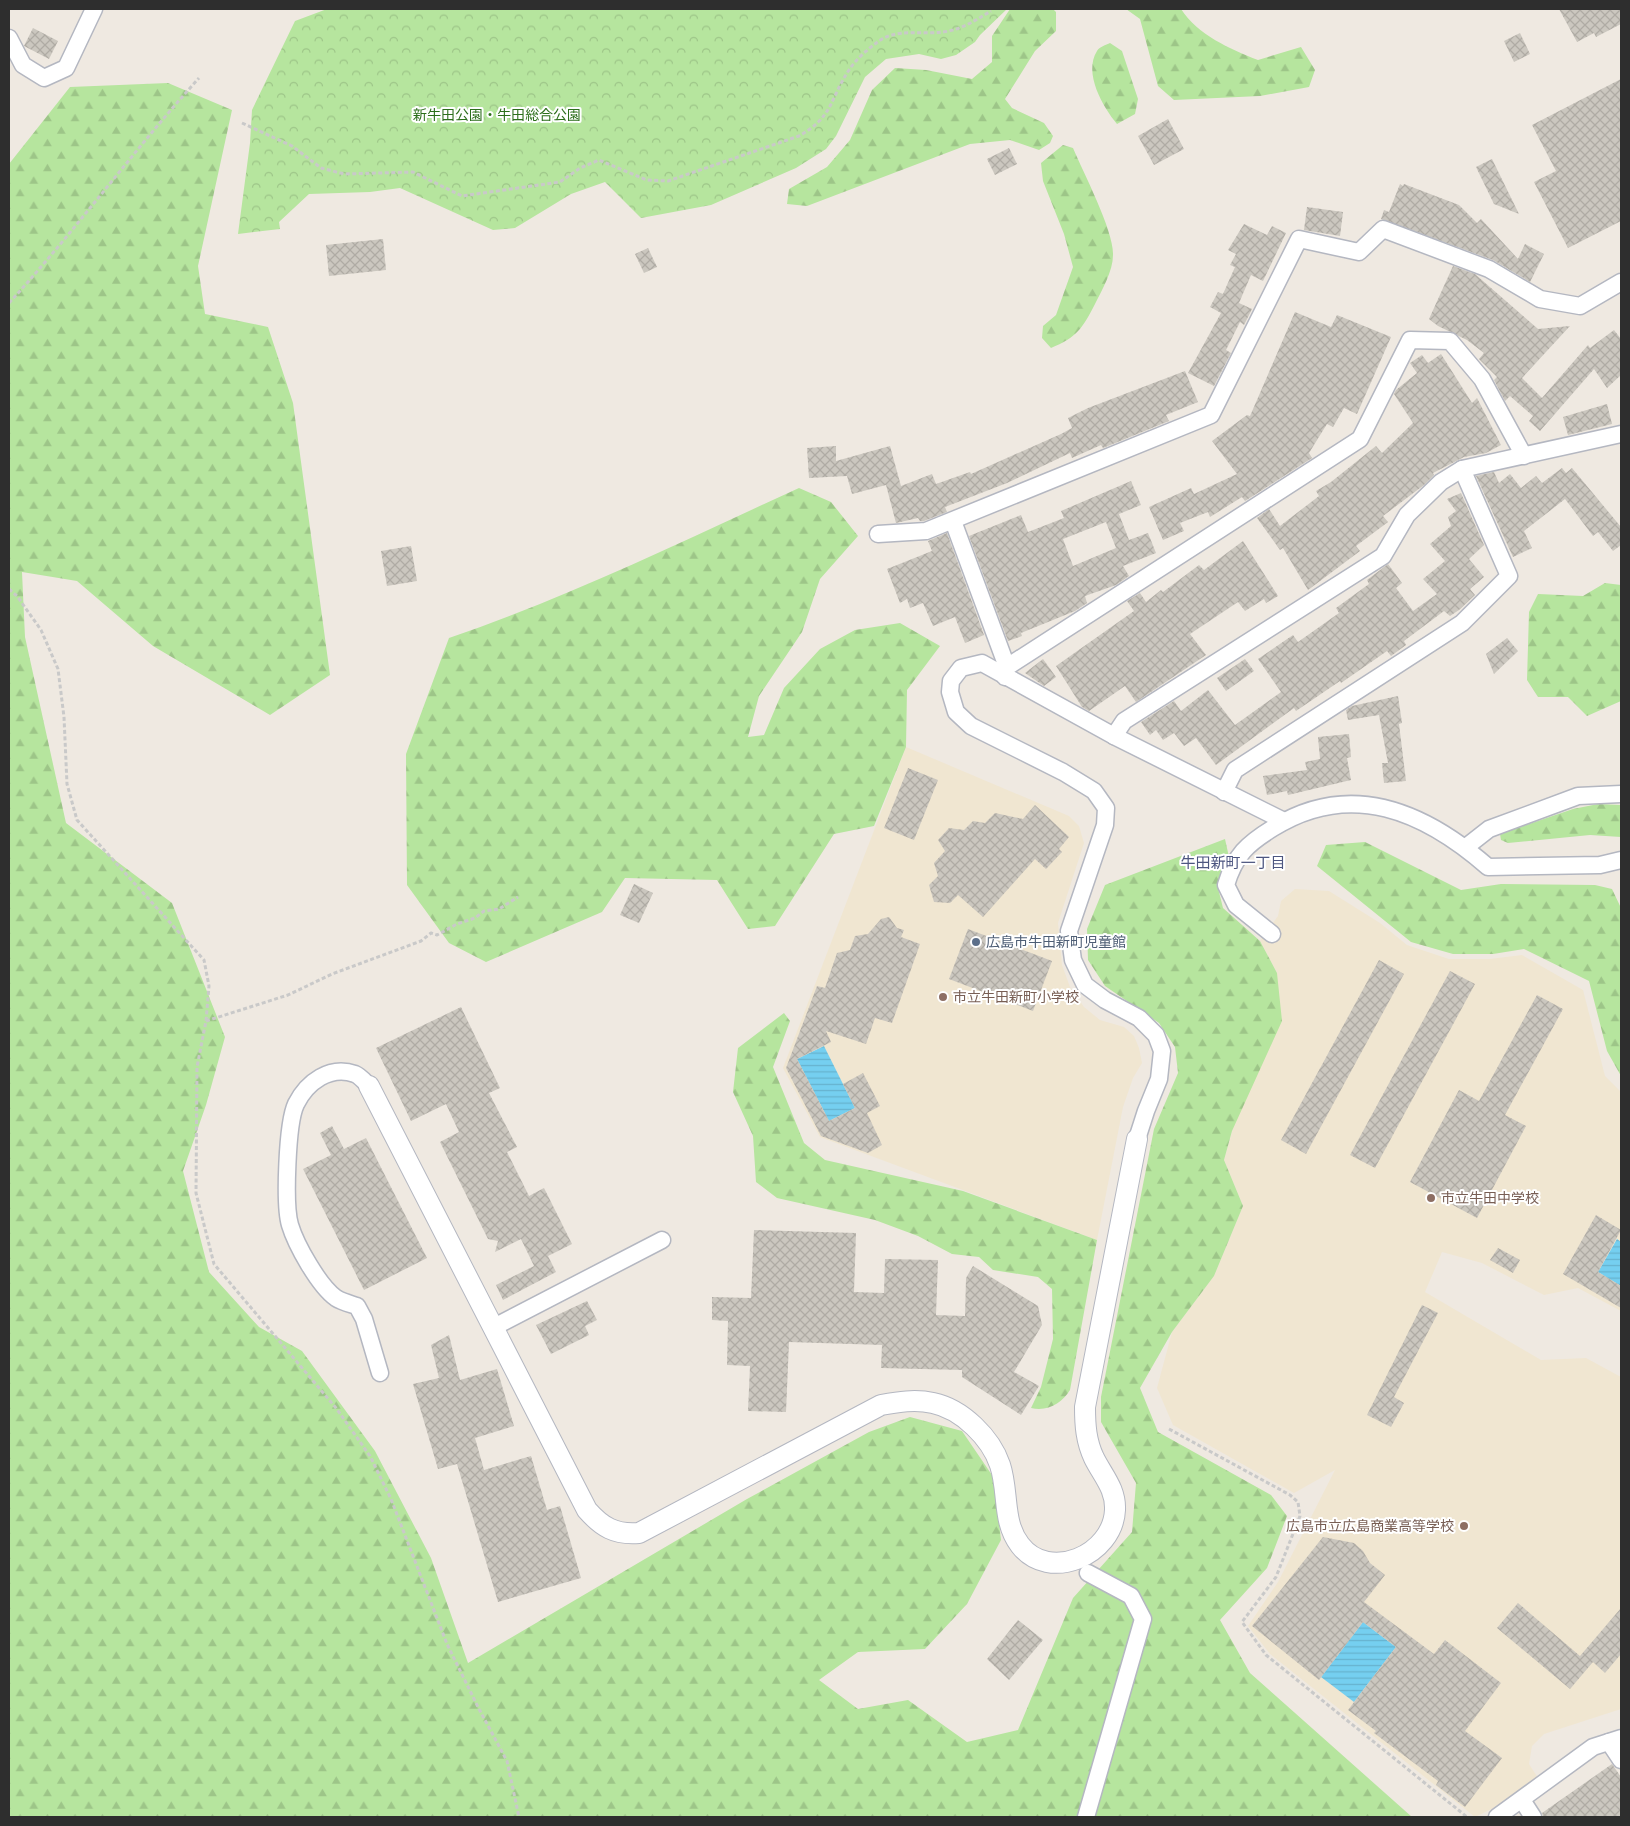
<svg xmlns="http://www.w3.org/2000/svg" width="1630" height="1826" viewBox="0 0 1630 1826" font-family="Rubik,'Noto Sans JP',sans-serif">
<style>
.education{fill:#f0e6d1}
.forest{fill:url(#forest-firs)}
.park{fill:url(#park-crowns)}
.water{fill:url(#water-rules)}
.building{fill:url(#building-cross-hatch);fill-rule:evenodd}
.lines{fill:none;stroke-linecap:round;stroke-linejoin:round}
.minor-casing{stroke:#b4b7c1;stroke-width:19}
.tertiary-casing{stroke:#b4b7c1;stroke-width:22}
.path{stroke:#c9c9c9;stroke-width:3;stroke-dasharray:4 2.5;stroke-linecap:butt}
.minor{stroke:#fff;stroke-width:16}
.tertiary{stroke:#fff;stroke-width:20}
.service-dot{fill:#5c6f8a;stroke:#fff;stroke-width:2}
.education-dot{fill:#8d6e63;stroke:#fff;stroke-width:2}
.labels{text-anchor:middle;stroke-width:4;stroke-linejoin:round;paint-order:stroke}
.park-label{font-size:14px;fill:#2c6e1b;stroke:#fff}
.service-label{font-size:14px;fill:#4e5e75;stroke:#fff;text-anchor:start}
.education-label{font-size:14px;fill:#785e54;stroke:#fff;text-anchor:start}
.neighbourhood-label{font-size:15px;fill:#4d5680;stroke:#fff}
</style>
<defs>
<pattern id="forest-firs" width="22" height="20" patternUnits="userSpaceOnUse" patternTransform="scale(1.25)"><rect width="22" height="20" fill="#b6e59e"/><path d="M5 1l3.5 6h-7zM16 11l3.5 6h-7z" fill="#9dc588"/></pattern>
<pattern id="park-crowns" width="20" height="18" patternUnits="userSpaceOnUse" patternTransform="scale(1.25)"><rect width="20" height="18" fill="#b6e59e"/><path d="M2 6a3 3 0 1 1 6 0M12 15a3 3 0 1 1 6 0" fill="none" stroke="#9dc588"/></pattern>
<pattern id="water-rules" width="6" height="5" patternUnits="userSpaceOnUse" patternTransform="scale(1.25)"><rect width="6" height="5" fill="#75cff0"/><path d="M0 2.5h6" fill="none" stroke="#66b2ce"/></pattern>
<pattern id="building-cross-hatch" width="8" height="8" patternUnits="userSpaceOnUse" patternTransform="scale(1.25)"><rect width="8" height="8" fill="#cbc7bf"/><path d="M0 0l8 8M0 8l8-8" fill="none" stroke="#afaba4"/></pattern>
</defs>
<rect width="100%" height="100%" fill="#efe9e1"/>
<g class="education">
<polygon points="906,747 1069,816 1079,826 1084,843 1058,923 1062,965 1070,987 1084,1007 1100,1020 1124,1027 1134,1036 1139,1048 1142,1063 1133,1078 1123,1107 1097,1240 820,1137 783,1068"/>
<polygon points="1295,889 1329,891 1380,923 1407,945 1449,959 1490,959 1522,955 1583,990 1605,1076 1621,1092 1621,1311 1578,1288 1544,1295 1482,1263 1442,1252 1425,1292 1541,1360 1586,1358 1621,1377 1621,1709 1544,1734 1532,1746 1529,1764 1538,1778 1504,1803 1475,1817 1270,1654 1248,1626 1278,1582 1335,1470 1294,1493 1173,1425 1157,1388 1172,1332 1214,1276 1243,1206 1224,1160 1277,973 1260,941 1278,916 1281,901"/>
</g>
<g class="forest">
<polygon points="1010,9 1053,9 1056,12 1056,31 1035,51 1005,99 1012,108 1044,123 1053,136 1050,143 1039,150 1010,140 970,144 807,206 787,204 789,189 827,167 850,140 872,90 895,68 926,70 972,79 992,62 992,36"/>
<path d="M1126,9H1181C1198,35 1230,49 1258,60L1301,47L1315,70L1309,87L1260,96L1174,100L1158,86L1140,19Z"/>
<path d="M1110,43L1122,51L1138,99L1135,114L1117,124C1103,107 1083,73 1097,51C1099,47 1106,45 1110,43Z"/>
<polygon points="168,83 232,110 198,266 205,314 268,327 293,403 330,675 270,715 153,646 77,581 22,572 25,637 66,823 172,903 225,1037 206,1105 183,1171 209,1272 259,1327 302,1351 375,1451 431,1558 468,1663 747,1499 869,1432 910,1417 962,1431 994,1478 1001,1540 967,1604 925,1649 858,1652 819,1680 858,1709 908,1700 967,1742 1018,1730 1073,1598 1132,1532 1136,1483 1101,1422 1101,1397 1154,1129 1178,1073 1175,1047 1159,1023 1105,986 1088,960 1087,929 1105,885 1225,839 1229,857 1217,884 1223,908 1260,941 1277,973 1282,1021 1232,1131 1224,1160 1243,1206 1214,1276 1172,1332 1140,1388 1158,1432 1271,1495 1287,1516 1267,1568 1220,1620 1250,1673 1412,1817 9,1817 9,164 70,87"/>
<path d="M1063,145L1073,148C1083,172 1114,231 1113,255C1113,271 1102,290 1095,304C1083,328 1076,338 1051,348L1042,338L1043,326L1056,315L1073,267L1064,234L1043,181L1041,163Z"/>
<path d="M799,488L831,502L858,536L820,579L802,632L759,696L748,737L764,735L784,688L820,649L855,630L900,623L940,646L907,690L906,747L874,826L834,834L775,926L748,929L717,880L625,878L602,912L486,962L449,943L407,885L406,754L449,638C569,597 683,541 799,488Z"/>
<polygon points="1605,583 1621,585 1621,701 1587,716 1568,697 1538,697 1527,680 1529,612 1538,594 1583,596"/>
<polygon points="1598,804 1621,805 1621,837 1590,835 1508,843 1501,840 1500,834 1573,809"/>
<polygon points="1365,842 1461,890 1501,884 1595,885 1612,889 1621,908 1621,1076 1607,1051 1589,981 1524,949 1493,954 1453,954 1411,942 1317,866 1326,845"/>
<path d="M784,1013L790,1021L773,1067L804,1143L825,1160L963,1191L1097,1240L1070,1390C1062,1403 1048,1412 1031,1408L1041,1387L1053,1339L1052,1289L1038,1277L993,1270L979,1257L952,1254L918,1236L875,1220L777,1198L756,1182L753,1136L733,1092L738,1048Z"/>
</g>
<polygon class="park" points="327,9 1007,9 980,35 975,42 956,55 941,59 919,54 886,59 865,77 836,136 826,149 796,168 711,205 641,218 605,182 571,194 515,228 493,230 400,188 370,192 309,194 279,222 280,229 238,234 250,143 252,110 295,21"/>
<g class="water">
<polygon points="824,1046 855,1108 829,1121 797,1059"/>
<polygon points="1617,1239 1621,1242 1621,1286 1598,1272"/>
<polygon points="1363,1622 1396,1647 1354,1702 1321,1677"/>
</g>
<g class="building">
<polygon points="1559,9 1621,9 1621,24 1596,37 1594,33 1577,42"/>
<polygon points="33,28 58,41 49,59 24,46"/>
<polygon points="1520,33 1530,54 1514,62 1504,41"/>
<polygon points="1621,79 1621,221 1568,248 1534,182 1556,171 1532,125"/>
<polygon points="1168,119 1184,149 1154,165 1138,136"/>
<polygon points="1009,148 1017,164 995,175 987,159"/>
<polygon points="1492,159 1519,214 1494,204 1476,167"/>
<polygon points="1400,184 1403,186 1404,184 1459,205 1477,223 1481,219 1518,259 1525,244 1544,254 1530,282 1493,260 1381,219 1384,210 1389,212"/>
<polygon points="1307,207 1343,212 1340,236 1304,230"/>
<polygon points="1244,224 1267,235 1272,226 1286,233 1263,281 1251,275 1239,303 1252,309 1244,325 1240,322 1226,350 1231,353 1214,386 1188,373 1221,313 1210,307 1218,292 1223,294 1235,267 1230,265 1236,254 1228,250"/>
<polygon points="383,239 386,270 329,276 326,245"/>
<polygon points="648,248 657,267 644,273 635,254"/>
<polygon points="1453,266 1475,274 1538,329 1570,326 1522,378 1542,398 1588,345 1590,348 1614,330 1621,339 1621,375 1607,388 1594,369 1540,431 1529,421 1533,416 1510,396 1505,401 1494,380 1497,377 1479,359 1484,353 1467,340 1438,326 1429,319"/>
<polygon points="1295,312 1331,327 1337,315 1391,337 1357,414 1344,408 1333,427 1327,424 1309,453 1312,458 1245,501 1242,497 1210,517 1208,512 1180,523 1184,531 1163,540 1149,507 1191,488 1194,494 1237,474 1212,441 1247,415 1250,416"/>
<polygon points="1441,354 1472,403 1477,398 1501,445 1486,453 1464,457 1433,473 1434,475 1424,485 1383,516 1388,522 1356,546 1360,551 1308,590 1283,548 1280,550 1257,518 1269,509 1280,526 1319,496 1316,491 1331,482 1376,446 1382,453 1413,423 1394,394 1396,390 1417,373 1410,363 1422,355 1428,363"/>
<polygon points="1185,371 1198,402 1166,415 1169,421 1103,448 1101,445 1072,458 1070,453 1007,483 945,507 947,512 924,521 920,521 918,518 896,523 886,485 852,494 847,476 809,478 807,448 836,446 836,461 890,446 901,486 932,474 936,484 970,472 971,474 1061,434 1072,428 1068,418 1088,408"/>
<polygon points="1607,404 1612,424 1568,435 1563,417"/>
<polygon points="1562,468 1566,473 1572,468 1621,527 1621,545 1613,551 1598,532 1593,536 1565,499 1524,531 1532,548 1513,557 1476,476 1494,472 1499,483 1510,474 1521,488 1536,476 1542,483"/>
<path d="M1131,481L1141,505L1119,514L1129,540L1148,533L1156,553L1123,566L1129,576L1116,585L1085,596L1087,603L1075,611L1021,633L1022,636L1008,641L969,536L1021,515L1028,532L1064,518L1061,511ZM1106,522L1116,548L1073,566L1063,539Z"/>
<polygon points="1461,493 1484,545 1469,559 1484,577 1470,589 1475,595 1459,610 1450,616 1444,611 1404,641 1406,645 1391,656 1387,651 1341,683 1340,681 1296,711 1294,708 1216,765 1196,738 1184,746 1174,733 1163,740 1156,730 1150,735 1141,722 1174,701 1181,711 1208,690 1235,725 1281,692 1258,659 1293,635 1298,642 1339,613 1336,608 1369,584 1367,580 1388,564 1402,583 1396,588 1413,611 1437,594 1423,579 1445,561 1430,544 1451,526 1448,517 1456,511 1447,499"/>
<polygon points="947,533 984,635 965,643 955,617 933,626 923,603 910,608 907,599 900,603 887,569 932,551 928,541"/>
<polygon points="1243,541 1278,596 1266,603 1264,599 1245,611 1238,602 1190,634 1206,655 1136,702 1125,686 1089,711 1082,707 1056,666 1134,611 1127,601 1140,593 1146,602 1161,590 1163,592 1199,565 1204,570"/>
<polygon points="411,546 417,581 387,586 381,551"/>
<polygon points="1507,638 1518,651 1494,674 1486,654"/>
<polygon points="1043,659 1056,677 1044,686 1025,673"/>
<polygon points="1245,659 1254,671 1226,691 1217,678"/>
<polygon points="1398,696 1402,723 1399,724 1406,781 1384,783 1382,763 1388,763 1379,715 1348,720 1346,710 1352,706"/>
<polygon points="1349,734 1351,757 1347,758 1351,780 1288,795 1287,791 1267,795 1263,776 1307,770 1305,762 1320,759 1318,737"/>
<polygon points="908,768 938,780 914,840 884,828"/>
<polygon points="1035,805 1069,837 1059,849 1062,852 1046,869 1035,859 983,917 958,895 950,903 934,902 929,885 938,876 934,863 945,851 938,840 949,828 964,830 973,821 985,823 995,813 1023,819"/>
<polygon points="634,884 653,893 639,923 620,915"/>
<polygon points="889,917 897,928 904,930 901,937 920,944 892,1023 875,1018 866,1044 826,1031 831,1042 797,1059 829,1121 855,1108 843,1084 863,1073 880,1106 867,1113 882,1145 868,1153 821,1136 786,1068 817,986 825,988 837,953 850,950 855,936 868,934 881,919"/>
<polygon points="968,929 1052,961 1033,1011 949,979"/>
<polygon points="1379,960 1404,974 1306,1154 1281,1140"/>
<polygon points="1450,971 1475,984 1375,1168 1350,1155"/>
<polygon points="1537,995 1563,1009 1505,1115 1526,1126 1477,1218 1410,1182 1459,1090 1479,1101"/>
<polygon points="461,1007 500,1088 489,1093 517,1147 507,1152 529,1196 544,1188 572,1244 548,1256 556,1272 503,1300 496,1285 534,1266 521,1239 495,1252 498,1241 488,1239 440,1142 459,1132 446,1104 411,1121 376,1048"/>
<polygon points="332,1126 344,1149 366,1138 427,1258 364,1290 303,1169 331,1155 320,1133"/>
<polygon points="1596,1215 1621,1230 1598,1272 1621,1286 1621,1308 1563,1274"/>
<polygon points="754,1230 856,1233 854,1292 884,1293 885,1259 938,1260 936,1315 965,1316 966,1278 973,1266 1038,1306 1042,1325 1014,1372 1039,1386 1021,1415 962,1377 962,1370 881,1368 882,1345 789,1342 786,1412 748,1411 750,1366 727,1365 728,1321 712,1320 712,1297 751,1298"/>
<polygon points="1498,1248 1520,1260 1513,1273 1490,1260"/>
<polygon points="587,1301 597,1320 585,1326 589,1335 551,1354 536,1325"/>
<polygon points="1422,1305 1438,1313 1394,1397 1404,1403 1391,1427 1367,1415"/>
<polygon points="449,1335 460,1380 497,1369 514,1426 475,1438 484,1470 531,1456 547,1510 560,1506 581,1578 498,1602 457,1464 438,1469 413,1384 439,1378 431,1345"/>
<polygon points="1323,1537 1354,1543 1363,1551 1370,1563 1385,1575 1364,1602 1434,1654 1445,1640 1501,1683 1465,1731 1502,1758 1465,1807 1436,1785 1438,1781 1374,1733 1376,1731 1348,1710 1396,1647 1363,1622 1319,1680 1252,1626"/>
<polygon points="1518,1603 1580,1656 1621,1608 1621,1654 1605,1673 1593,1662 1570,1689 1497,1628"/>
<polygon points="1018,1620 1043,1640 1009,1680 987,1659"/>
<polygon points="1612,1764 1621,1777 1621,1817 1543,1817 1542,1813"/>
</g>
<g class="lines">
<defs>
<g id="minor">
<polyline points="9,38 23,65 44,78 66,68 94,9"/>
<polyline points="953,521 1007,667"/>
<polyline points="878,534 926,531 1211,415 1299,239 1359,252 1383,229 1489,269 1540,299 1580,306 1621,282"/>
<polyline points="1005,677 1007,667 1360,439 1410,340 1450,341 1482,379 1524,456"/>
<polyline points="1114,736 1124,721 1383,556 1407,515 1441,482 1462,469 1621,434"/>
<polyline points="1224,792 1235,770 1462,623 1509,576 1462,469"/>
<polyline points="1466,847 1489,829 1578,796 1621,794"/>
<path d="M1272,934L1236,905L1226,885C1235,855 1247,844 1273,828C1351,779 1425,812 1488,867L1600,865L1621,860"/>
<path d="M369,1086C365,1082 360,1076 355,1074C330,1065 307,1082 296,1104C287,1123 284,1205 290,1225C296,1245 319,1286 336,1298C342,1302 351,1304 357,1306L364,1319L380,1373"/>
<polyline points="1137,1139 1146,1111 1159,1079 1162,1051 1156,1035 1139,1018 1105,1000 1085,985 1073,960 1069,931 1105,825 1106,808 1094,791 1063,772 971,726 956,712 950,692 951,681 961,668 982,663 1114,736 1284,821"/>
<polyline points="494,1327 662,1240"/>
<polyline points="1609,1742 1621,1760"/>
<polyline points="1522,1800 1533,1817"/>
<polyline points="1086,1817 1143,1619 1131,1596 1088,1573"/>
<polyline points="1497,1817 1593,1747 1621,1738"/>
</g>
<path id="tertiary" d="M369,1086L587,1510C602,1527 615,1535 639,1533L881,1405C898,1402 915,1399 933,1403C962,1409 991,1438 1000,1465C1009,1492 1002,1522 1020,1545C1049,1583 1113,1555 1115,1510C1116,1489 1103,1476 1094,1458C1086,1441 1085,1425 1085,1407L1137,1139"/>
</defs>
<use href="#minor" class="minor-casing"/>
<use href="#tertiary" class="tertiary-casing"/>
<g class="path">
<path d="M242,123L292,146L321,168L344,174L413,172L462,196L560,182L580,168L599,160L647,180L668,181L799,136C834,116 829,100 849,70C856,59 868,49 879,41C897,28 922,35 943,32C961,30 976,20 991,11"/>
<path d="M9,303C75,231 133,151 199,78"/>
<polyline points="9,589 17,596 41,630 58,669 64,717 67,784 77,820 204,960 209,986 206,1021 197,1067 196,1193 214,1264 336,1408 370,1456 391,1499 447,1644 479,1709 507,1761 519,1817"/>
<polyline points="206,1021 288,995 332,974 421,941 431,933 437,935 457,924 475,918 484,911 499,909 518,897"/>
<polyline points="1169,1429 1290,1495 1298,1502 1300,1516 1276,1577 1242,1622 1266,1655 1467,1817"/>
</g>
<use href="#minor" class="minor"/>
<use href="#tertiary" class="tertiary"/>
</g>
<circle class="service-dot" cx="976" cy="942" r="5"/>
<g class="education-dot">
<circle cx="943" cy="997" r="5"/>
<circle cx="1431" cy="1198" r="5"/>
<circle cx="1464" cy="1526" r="5"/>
</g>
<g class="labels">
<g class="park-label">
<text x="497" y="120">新牛田公園・牛田総合公園</text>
</g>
<g class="service-label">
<text x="986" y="947">広島市牛田新町児童館</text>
</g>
<g class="education-label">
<text x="953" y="1002">市立牛田新町小学校</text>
<text x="1441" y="1203">市立牛田中学校</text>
<text x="1454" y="1531" text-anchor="end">広島市立広島商業高等学校</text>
</g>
<g class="neighbourhood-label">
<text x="1233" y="868">牛田新町一丁目</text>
</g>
</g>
<rect width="1630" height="1826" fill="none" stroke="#2e2e2e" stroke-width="20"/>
</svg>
